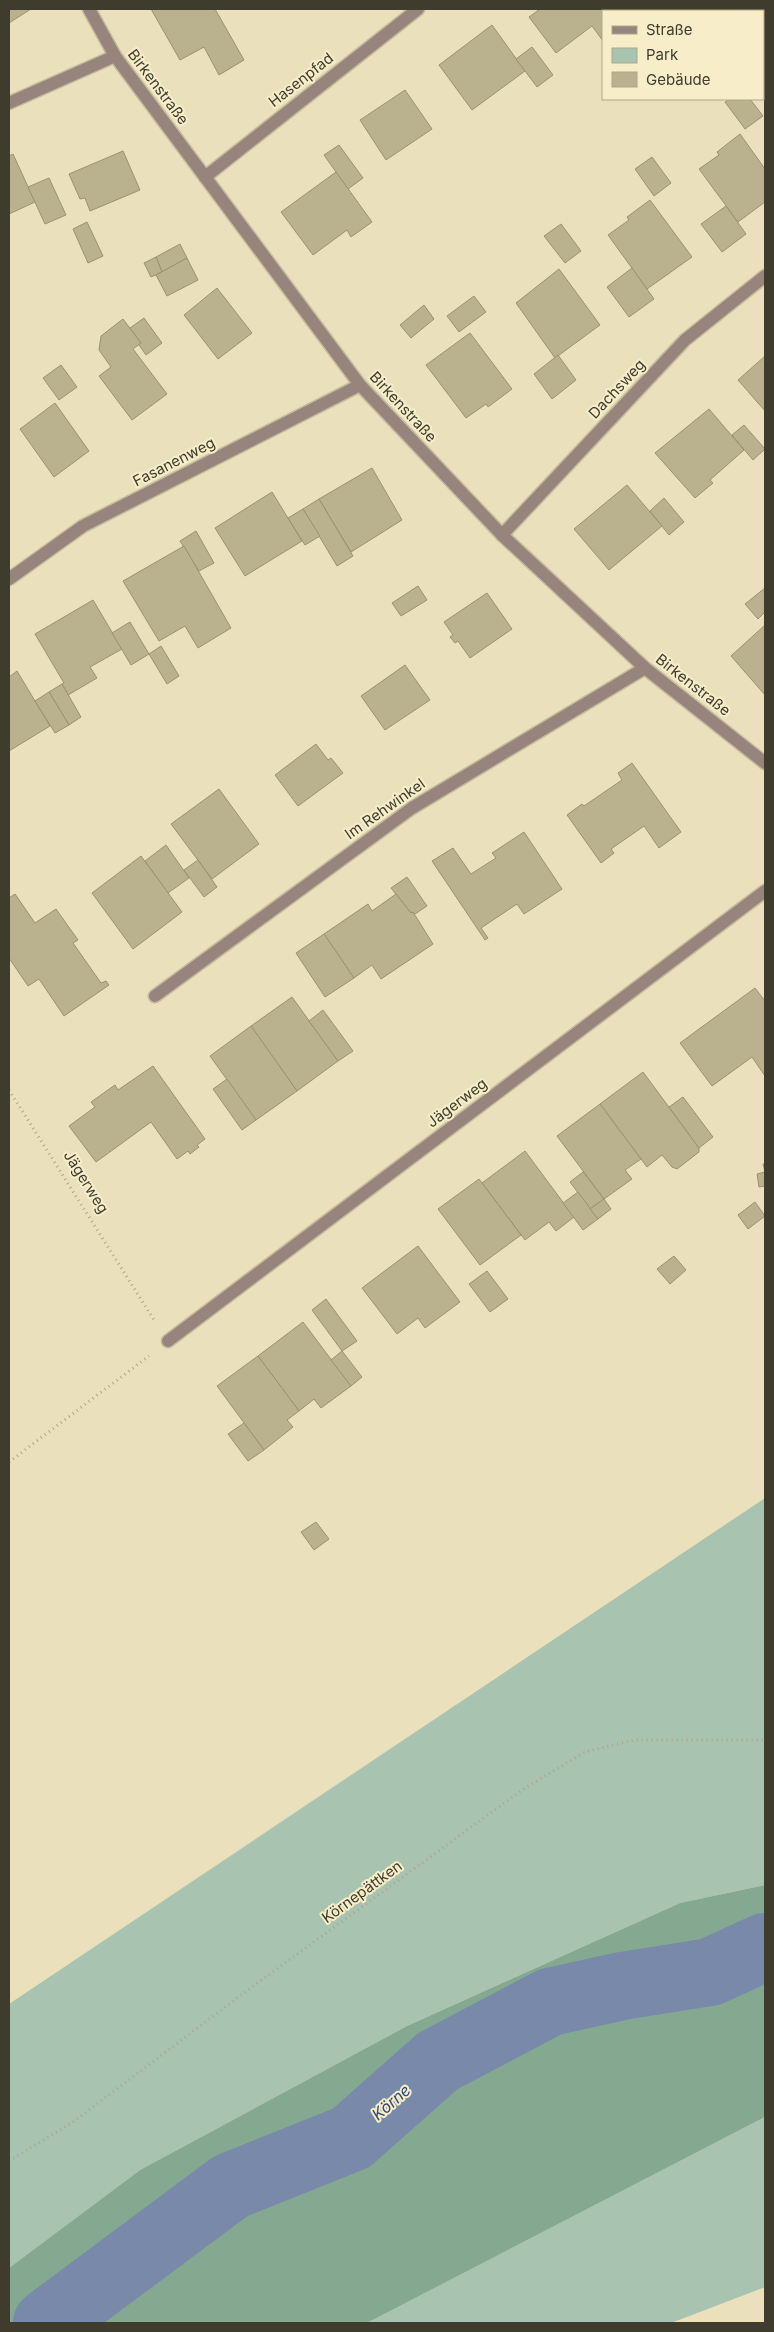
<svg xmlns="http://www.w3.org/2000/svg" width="774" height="2332" viewBox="0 0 774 2332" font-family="Inter,sans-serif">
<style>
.green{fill:#a8c3b0}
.forest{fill:#84a990}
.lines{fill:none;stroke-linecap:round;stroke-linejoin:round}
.river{stroke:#7889aa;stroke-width:68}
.building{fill:#bab18e;stroke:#9a926f}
.minor-casing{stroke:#c4bd9d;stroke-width:15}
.path{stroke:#ada689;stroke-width:3;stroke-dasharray:1 4;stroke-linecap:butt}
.minor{stroke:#96847d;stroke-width:12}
.labels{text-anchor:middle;stroke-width:4;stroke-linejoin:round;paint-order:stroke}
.street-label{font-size:15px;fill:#3f3c2d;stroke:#f7eec9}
.water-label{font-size:16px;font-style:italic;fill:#314776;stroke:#f7eec9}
</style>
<rect width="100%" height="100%" fill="#eae1bc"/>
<g class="green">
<polygon points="765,1498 765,1885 680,1903 407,2026 140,2170 9,2268 9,2004"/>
<polygon points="765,2117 765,2287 671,2323 367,2323"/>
</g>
<polygon class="forest" points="765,1885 765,2117 367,2323 9,2323 9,2268 140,2170 407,2026 680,1903"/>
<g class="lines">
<polyline class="river" points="47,2323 231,2186 351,2138 438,2061 550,2002 622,1986 710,1972 765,1947"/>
</g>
<g class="building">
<polygon points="9,9 31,9 9,23"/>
<polygon points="151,9 215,9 244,60 219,75 204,47 180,60"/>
<polygon points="540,9 635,9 636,11 603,11 603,41 592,26 556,53 529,17"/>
<polygon points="492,25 525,71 472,110 439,65"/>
<polygon points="532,47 553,75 537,87 516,59"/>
<polygon points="405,90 432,129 386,160 360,120"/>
<polygon points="729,99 750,99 763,116 745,129 725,102"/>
<polygon points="740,134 765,169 765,202 738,222 699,169 719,155 717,152"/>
<polygon points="339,145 363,178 348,189 324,155"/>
<polygon points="123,151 140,190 90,211 85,198 80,199 69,174"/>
<polygon points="13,154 35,202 9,214 9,156"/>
<polygon points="652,157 671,183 654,196 635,169"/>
<polygon points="336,172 372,222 351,237 347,230 313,255 281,212"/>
<polygon points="49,178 66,215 45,224 28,187"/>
<polygon points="650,200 692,257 647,289 608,235 629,220 627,217"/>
<polygon points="726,206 746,234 722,252 701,224"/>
<polygon points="87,222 103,256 88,263 73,229"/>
<polygon points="561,224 581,251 565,263 544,236"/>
<polygon points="180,244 187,258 162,272 156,257"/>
<polygon points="156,257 162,272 151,277 144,263"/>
<polygon points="187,258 198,280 167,296 156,275"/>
<polygon points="632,268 654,299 629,317 607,287"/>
<polygon points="559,269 600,325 555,358 516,303"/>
<polygon points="217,288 252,333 218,359 184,315"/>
<polygon points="474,296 486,312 459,332 447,316"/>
<polygon points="424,305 434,319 411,338 400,325"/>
<polygon points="144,318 162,343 146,355 139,345 141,343 130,328"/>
<polygon points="123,319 141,343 133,349 167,394 132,420 99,376 111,367 99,350 101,336"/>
<polygon points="470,333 512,389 488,407 486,404 466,418 426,365"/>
<polygon points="558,355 576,380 552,399 534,374"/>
<polygon points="765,356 765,411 738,380"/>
<polygon points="61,365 77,387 59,400 43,378"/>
<polygon points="55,403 89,451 54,477 20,429"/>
<polygon points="709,409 744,450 710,480 713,483 695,498 655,453"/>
<polygon points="744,425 765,449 753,460 732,435"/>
<polygon points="372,468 402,520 351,552 319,499"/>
<polygon points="627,485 662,526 609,570 574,529"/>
<polygon points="272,492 302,541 245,576 215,528"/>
<polygon points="664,498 684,522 669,535 650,511"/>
<polygon points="319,499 353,556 337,566 303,509"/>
<polygon points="303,509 320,536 305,545 288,518"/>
<polygon points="196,531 214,563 199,571 180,541"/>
<polygon points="184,546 231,628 198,648 185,626 159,641 123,581"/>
<polygon points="418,586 427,600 401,616 392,603"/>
<polygon points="765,588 765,612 758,619 745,604"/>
<polygon points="487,593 512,629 470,658 458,641 455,643 450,637 453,635 444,622"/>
<polygon points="93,600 122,649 90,667 97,678 68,695 62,684 64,683 35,634"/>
<polygon points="130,622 149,654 131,665 112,633"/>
<polygon points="765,625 765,695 731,656"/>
<polygon points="161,646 179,676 167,684 149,654"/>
<polygon points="405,665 430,700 385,730 361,696"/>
<polygon points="17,671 50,726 9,751 9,677"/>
<polygon points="62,684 81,717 69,725 49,692"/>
<polygon points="49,692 69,725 55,733 35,701"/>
<polygon points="316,744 328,760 331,758 343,773 298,806 275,775"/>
<polygon points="632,763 681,832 659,848 644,826 611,849 614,853 601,863 567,815 582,804 584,806 622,780 618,773"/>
<polygon points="219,789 259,844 212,879 171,824"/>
<polygon points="524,832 562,889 524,914 517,904 481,928 488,938 485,940 432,861 453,848 471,874 496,858 492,853"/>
<polygon points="166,845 189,878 168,893 145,861"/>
<polygon points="141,856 182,912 133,949 92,893"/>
<polygon points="198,860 217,887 204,897 184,870"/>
<polygon points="407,877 427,906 415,914 413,912 411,913 391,888"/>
<polygon points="15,894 35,923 56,909 78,940 73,943 101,983 106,981 109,985 64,1016 39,979 28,986 9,958 9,898"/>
<polygon points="396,894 411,913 413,912 433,944 381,979 372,965 354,978 324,934 368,904 372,911"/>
<polygon points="324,934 354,978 325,997 296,953"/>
<polygon points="755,988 765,1001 765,1076 752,1057 712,1086 680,1043"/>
<polygon points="292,997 338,1061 297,1091 251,1026"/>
<polygon points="323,1010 353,1051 338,1061 309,1021"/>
<polygon points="251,1026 297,1091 256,1120 210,1056"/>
<polygon points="153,1066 205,1139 197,1145 199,1147 190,1154 188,1151 177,1159 151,1122 96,1162 69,1126 95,1107 91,1102 115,1085 118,1090"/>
<polygon points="643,1072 699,1148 699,1152 677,1169 672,1167 662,1155 647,1167 600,1104"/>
<polygon points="227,1079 256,1120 242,1130 213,1089"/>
<polygon points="683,1097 713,1137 699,1148 669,1107"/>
<polygon points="600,1104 641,1159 625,1170 632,1179 604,1199 557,1136"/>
<polygon points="525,1151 574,1217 556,1231 549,1222 525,1240 482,1183"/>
<polygon points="763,1164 765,1164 765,1186 759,1187 757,1174 765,1172"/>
<polygon points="583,1172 604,1199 590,1209 570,1182"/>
<polygon points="479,1179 521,1235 480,1265 438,1209"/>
<polygon points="578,1192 598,1219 583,1230 563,1203"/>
<polygon points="604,1199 611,1209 598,1219 590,1209"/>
<polygon points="755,1202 765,1216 748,1229 738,1215"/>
<polygon points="418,1246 460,1302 425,1328 418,1318 397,1334 362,1288"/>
<polygon points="674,1256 686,1270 670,1284 657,1269"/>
<polygon points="487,1271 508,1299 490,1312 469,1284"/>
<polygon points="326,1299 357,1341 342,1351 312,1310"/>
<polygon points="303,1322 351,1386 321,1408 314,1399 299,1411 258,1356"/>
<polygon points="342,1351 362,1377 351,1386 331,1360"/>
<polygon points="258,1356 299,1411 287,1420 293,1427 264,1450 217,1386"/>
<polygon points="244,1423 264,1450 248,1461 228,1434"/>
<polygon points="316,1522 329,1539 314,1550 301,1532"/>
</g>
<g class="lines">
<defs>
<g id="minor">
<polyline points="89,9 115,56 360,385 502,535 645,668 765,763"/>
<polyline points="9,103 115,56"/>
<polyline points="205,177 418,9"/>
<polyline points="502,535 685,340 765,276"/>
<polyline points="9,579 83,526 360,385"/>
<polyline points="155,996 412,808 645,668"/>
<polyline points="168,1341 765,891"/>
</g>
</defs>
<use href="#minor" class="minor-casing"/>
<g class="path">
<polyline points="9,1090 154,1320"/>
<polyline points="9,1462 149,1356"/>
<polyline points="9,2161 73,2122 248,1990 522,1790 585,1752 634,1740 765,1740"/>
</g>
<use href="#minor" class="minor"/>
</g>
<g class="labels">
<g class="street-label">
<text transform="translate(301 80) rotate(-38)" y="5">Hasenpfad</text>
<text transform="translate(158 87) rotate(53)" y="5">Birkenstraße</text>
<text transform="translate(617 389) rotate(-47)" y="5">Dachsweg</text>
<text transform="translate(403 407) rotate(47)" y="5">Birkenstraße</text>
<text transform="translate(174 462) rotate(-27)" y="5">Fasanenweg</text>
<text transform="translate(693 685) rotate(38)" y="5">Birkenstraße</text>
<text transform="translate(385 809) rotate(-35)" y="5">Im Rehwinkel</text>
<text transform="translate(457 1103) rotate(-37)" y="5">Jägerweg</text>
<text transform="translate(86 1182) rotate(58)" y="5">Jägerweg</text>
<text transform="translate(362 1892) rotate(-36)" y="5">Körnepättken</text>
</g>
<g class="water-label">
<text transform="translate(391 2102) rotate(-41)" y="6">Körne</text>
</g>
</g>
<rect width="774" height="2332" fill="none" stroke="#3f3c2d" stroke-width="20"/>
<rect x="602" y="10" width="162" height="90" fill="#f7eec9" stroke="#ada78b"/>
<rect x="612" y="26" width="25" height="8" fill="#96847d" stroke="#ada78b"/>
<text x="646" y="35" font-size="15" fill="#3f3c2d">Straße</text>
<rect x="612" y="48" width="25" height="15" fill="#a8c3b0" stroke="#ada78b"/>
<text x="646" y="60" font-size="15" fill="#3f3c2d">Park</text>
<rect x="612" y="72" width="25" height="15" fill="#bab18e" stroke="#ada78b"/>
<text x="646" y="85" font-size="15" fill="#3f3c2d">Gebäude</text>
</svg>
